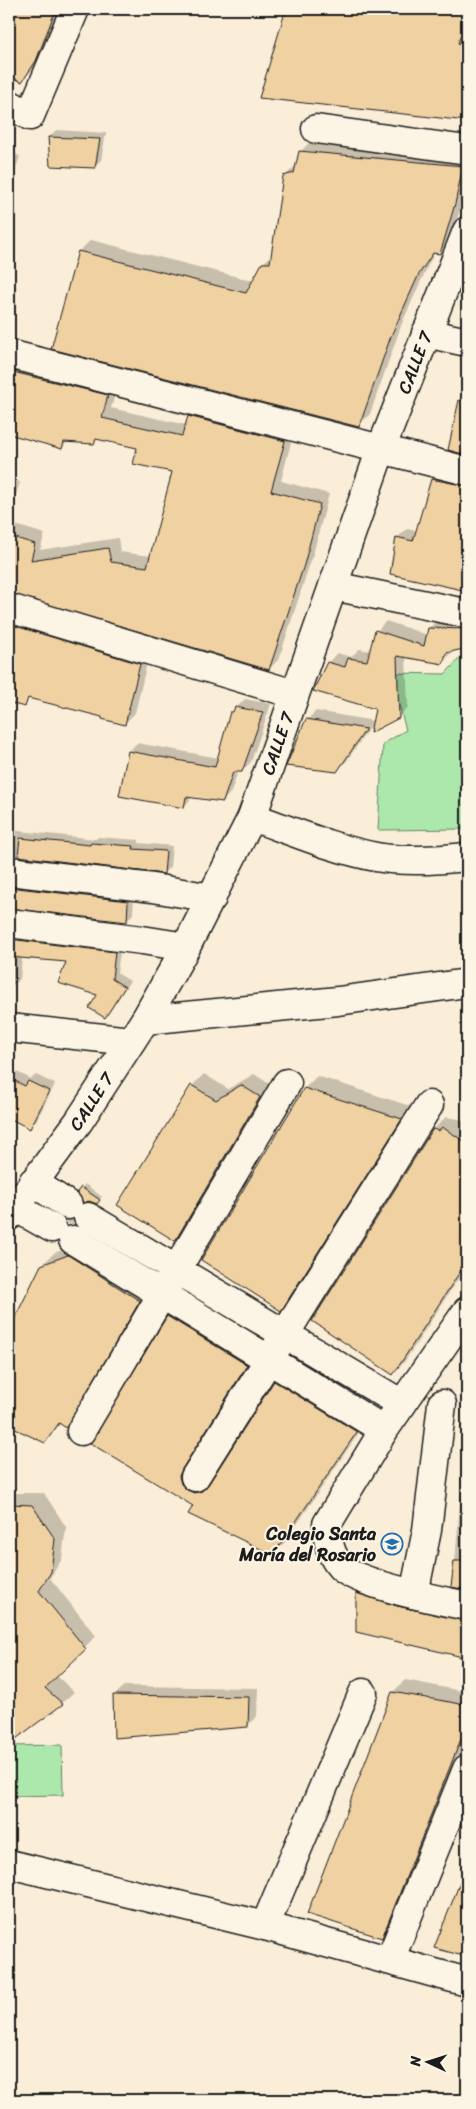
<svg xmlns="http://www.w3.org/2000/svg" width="476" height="2109" viewBox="0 0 476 2109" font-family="Sriracha,sans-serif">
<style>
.green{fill:#ace7ac;stroke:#648264}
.shadow{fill:#0003}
.building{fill:#f0d1a2;stroke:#1c1c1c}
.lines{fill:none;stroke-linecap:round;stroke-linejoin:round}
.minor-casing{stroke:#1c1c1c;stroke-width:31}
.minor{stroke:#fcf5e5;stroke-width:28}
.labels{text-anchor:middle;stroke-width:4;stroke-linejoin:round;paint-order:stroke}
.street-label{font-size:18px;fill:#1c1c1c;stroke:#fcf5e5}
.poi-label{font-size:18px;font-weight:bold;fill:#1c1c1c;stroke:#fcf5e5;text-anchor:end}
</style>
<rect width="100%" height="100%" fill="#faeed8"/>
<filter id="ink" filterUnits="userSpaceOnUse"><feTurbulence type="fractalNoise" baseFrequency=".02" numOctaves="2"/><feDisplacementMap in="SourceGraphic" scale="10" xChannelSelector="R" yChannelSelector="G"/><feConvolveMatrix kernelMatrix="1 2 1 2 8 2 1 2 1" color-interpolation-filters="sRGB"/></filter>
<g filter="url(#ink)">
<!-- green -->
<path class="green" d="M461,657H467V829L378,830L383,744L406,730L390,673L445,674Z
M62,1745L63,1795L9,1796V1746Z"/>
<!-- shadow -->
<path class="shadow" d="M9,9H63L47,49L33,69L22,80L9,74Z
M287,9H467V118L466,120L261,97Z
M9,125L16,130L9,145Z
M56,130L106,133L101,160L95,166L51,164L50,137Z
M312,140L467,154V184L451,241L439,252H436L430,261L402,323L370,414L358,426L79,251L91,240L254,281L263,263L273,254L284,177L296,165L301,151Z
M9,152L20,156L9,189Z
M9,360L118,386L111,408L186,425L189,416L199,406L294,431L281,481L329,494L313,554L279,659L269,669L9,592V523L45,534L40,550L118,538L120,552L151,556L174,471L138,447L98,438L94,442L68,441L62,448L9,433Z
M467,371V455L449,449Z
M441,470L467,475V590L391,573L397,538L407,529L417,531L432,479Z
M9,479L20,482L9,518Z
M9,609L149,654L135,713L125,723L9,677Z
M439,619L467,620V647L453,650L443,663L406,657L408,707L398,717L377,708L328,663L337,653L351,657L359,649L371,651L377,631L386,621L428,635L429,628Z
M245,699L271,704L251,762L242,771H238L231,792L223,801L193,796L184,807L129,751L137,743L219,758L231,713Z
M316,711L374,721L346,762L336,771L307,720Z
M9,830L96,839L98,837L139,840V843L172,846L170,867L164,873L9,855Z
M9,879L134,895L133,914L126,921L9,907Z
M9,931L121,946L117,973L130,981L111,1010L105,1016L99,994L68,961L22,957L20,979L13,985H9Z
M15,1071L31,1079L36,1075L55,1084L36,1121L30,1127L9,1117V1077Z
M204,1074L228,1089L254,1074L271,1085L187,1228L175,1239L119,1204L192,1086Z
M317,1076L413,1107L292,1298L281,1310L305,1088Z
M446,1117L459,1119L467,1124V1265L405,1361L393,1373L434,1129Z
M85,1184L102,1197L97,1203L82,1188Z
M70,1217H76L77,1220L74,1223L68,1224L67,1220Z
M80,1244L151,1288L78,1415L66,1426L61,1423L45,1442L9,1424V1333L42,1265L54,1253Z
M180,1305L258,1353L206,1481L213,1480L275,1382L287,1370L368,1419L285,1542L273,1553L92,1443L168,1317Z
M467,1417V1589L453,1586Z
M9,1493H44L66,1527L62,1559L50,1578L96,1636L56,1675L74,1692L62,1703L9,1742Z
M368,1584L467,1610V1657L357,1631L358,1594Z
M405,1680L467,1692V1740L394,1924L382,1936L393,1692Z
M124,1686L258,1688L257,1716L247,1726L114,1696Z
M467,1868V1955L436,1947Z"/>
<!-- building -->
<path class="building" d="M9,9H56L36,61L22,82L9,76Z
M286,9H467V17L458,43L467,47V121L259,98Z
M48,137L100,139L95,168L50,166Z
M299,151L463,166L455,204L440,254L433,253L419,274L391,336L359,427L51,349L78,251L246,293L262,263H270L283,176L294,173Z
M13,372L108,395L102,418L182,436L188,416L285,441L271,491L320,504L304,565L269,670L9,593V536L35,544L31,560L108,548L111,562L147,567L172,472L133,464L137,448L96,439L94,444L64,442L62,449L9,434V389Z
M459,400L467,401V455L448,450Z
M431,479L467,486V591L390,574L396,537L413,541Z
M9,624L140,664L125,725L102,719V717L28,698L25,707L9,703Z
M428,628L467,629V648L446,653L443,664L397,656L399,718L370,733L375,709L313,691L327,662L345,667L348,658L367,661L375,630L424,646Z
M235,707L263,712L242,772H233L223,802L186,797L184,808L119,796L128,751L215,767L230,712H233Z
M306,719L366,729L337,772L286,766Z
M20,838L90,845L91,843L134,846L133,849L166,851L164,874L18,856Z
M9,887L128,901L127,922L9,908Z
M9,939L115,952L112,979L125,987L105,1018L89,1008L97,995L58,983L66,962L9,957Z
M9,1078L25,1086L28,1081L49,1091L30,1129L9,1118Z
M191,1085L216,1100L241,1085L260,1097L175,1241L117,1205Z
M304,1088L402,1119L281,1311L201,1260Z
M442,1127L467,1143V1261L393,1375L312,1321L433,1129L439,1131Z
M81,1187L100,1200L97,1204L89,1201L83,1203L77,1192Z
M68,1255L140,1301L66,1428L59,1423L45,1443L9,1426V1330L41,1265Z
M167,1316L247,1365L182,1469L179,1476L181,1484L187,1490L194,1493L202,1491L208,1485L274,1381L357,1432L273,1555L188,1514L193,1506L90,1443Z
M9,1504L32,1505L55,1539L51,1572L39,1591L86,1649L45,1688L63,1704L9,1744Z
M454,1561H467V1590L451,1587Z
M356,1593L397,1606L467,1621V1658L356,1632Z
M392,1692L467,1705V1724L382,1938L307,1914Z
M113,1695L249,1697L248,1727L114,1738Z
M466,1867L467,1868V1957L434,1948Z"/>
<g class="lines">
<!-- minor casing -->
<g class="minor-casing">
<g id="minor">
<path d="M9,104L30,116L75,9"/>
<path d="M316,129L467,150"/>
<path d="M426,333L467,342"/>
<path d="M9,354L467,471"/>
<path d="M333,586L465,613"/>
<path d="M9,608L294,694"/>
<path d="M252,817C292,831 334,849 376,857C404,862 439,860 467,857"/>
<path d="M9,871L153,888L212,898"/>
<path d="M9,923L142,940L186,947"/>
<path d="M145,1020L338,1001L467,983"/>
<path d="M9,1028L131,1041"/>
<path d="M33,1182L68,1205"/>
<path d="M15,1207L52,1228"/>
<path id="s1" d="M9,1216L79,1121L145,1020L186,947L252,817L381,449L467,231"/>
<path d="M88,1217L402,1404"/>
<path d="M73,1240L384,1430"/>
<path d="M467,1311L384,1430L327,1524C327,1540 330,1555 341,1567C360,1585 439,1600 467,1606"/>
<path d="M81,1431L287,1083"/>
<path d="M195,1477L429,1105"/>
<path d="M414,1594L427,1530L442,1404"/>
<path d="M9,1864L265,1926L467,1982"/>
<path d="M265,1926L363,1693"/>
<path d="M390,1960L467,1769"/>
</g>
</g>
<!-- minor -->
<use href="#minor" class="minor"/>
</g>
</g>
<!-- icons -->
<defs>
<g id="school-ring" transform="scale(1.125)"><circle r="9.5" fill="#fcf5e5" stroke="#1f6fb2" stroke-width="1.5"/><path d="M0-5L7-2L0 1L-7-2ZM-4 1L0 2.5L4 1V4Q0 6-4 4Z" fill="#1f6fb2"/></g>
</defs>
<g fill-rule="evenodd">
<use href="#school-ring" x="392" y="1544"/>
</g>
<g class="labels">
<!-- street labels -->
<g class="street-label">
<text dy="6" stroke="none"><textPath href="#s1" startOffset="951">CALLE 7</textPath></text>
<text dy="6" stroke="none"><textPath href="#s1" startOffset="546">CALLE 7</textPath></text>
<text dy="6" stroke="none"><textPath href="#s1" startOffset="141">CALLE 7</textPath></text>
</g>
<!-- poi labels -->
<g class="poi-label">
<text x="376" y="1540">Colegio Santa<tspan x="376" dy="21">María del Rosario</tspan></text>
</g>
</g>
<!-- margin -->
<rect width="476" height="2109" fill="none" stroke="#fcf5e5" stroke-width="30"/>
<rect x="15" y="15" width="446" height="2079" fill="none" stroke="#1c1c1c" stroke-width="2" filter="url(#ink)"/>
<!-- north arrow -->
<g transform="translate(428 2062) rotate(274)" stroke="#fcf5e5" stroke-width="4" paint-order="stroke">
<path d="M0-4L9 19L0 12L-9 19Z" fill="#1c1c1c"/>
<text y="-8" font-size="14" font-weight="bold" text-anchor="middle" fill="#1c1c1c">N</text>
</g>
</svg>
